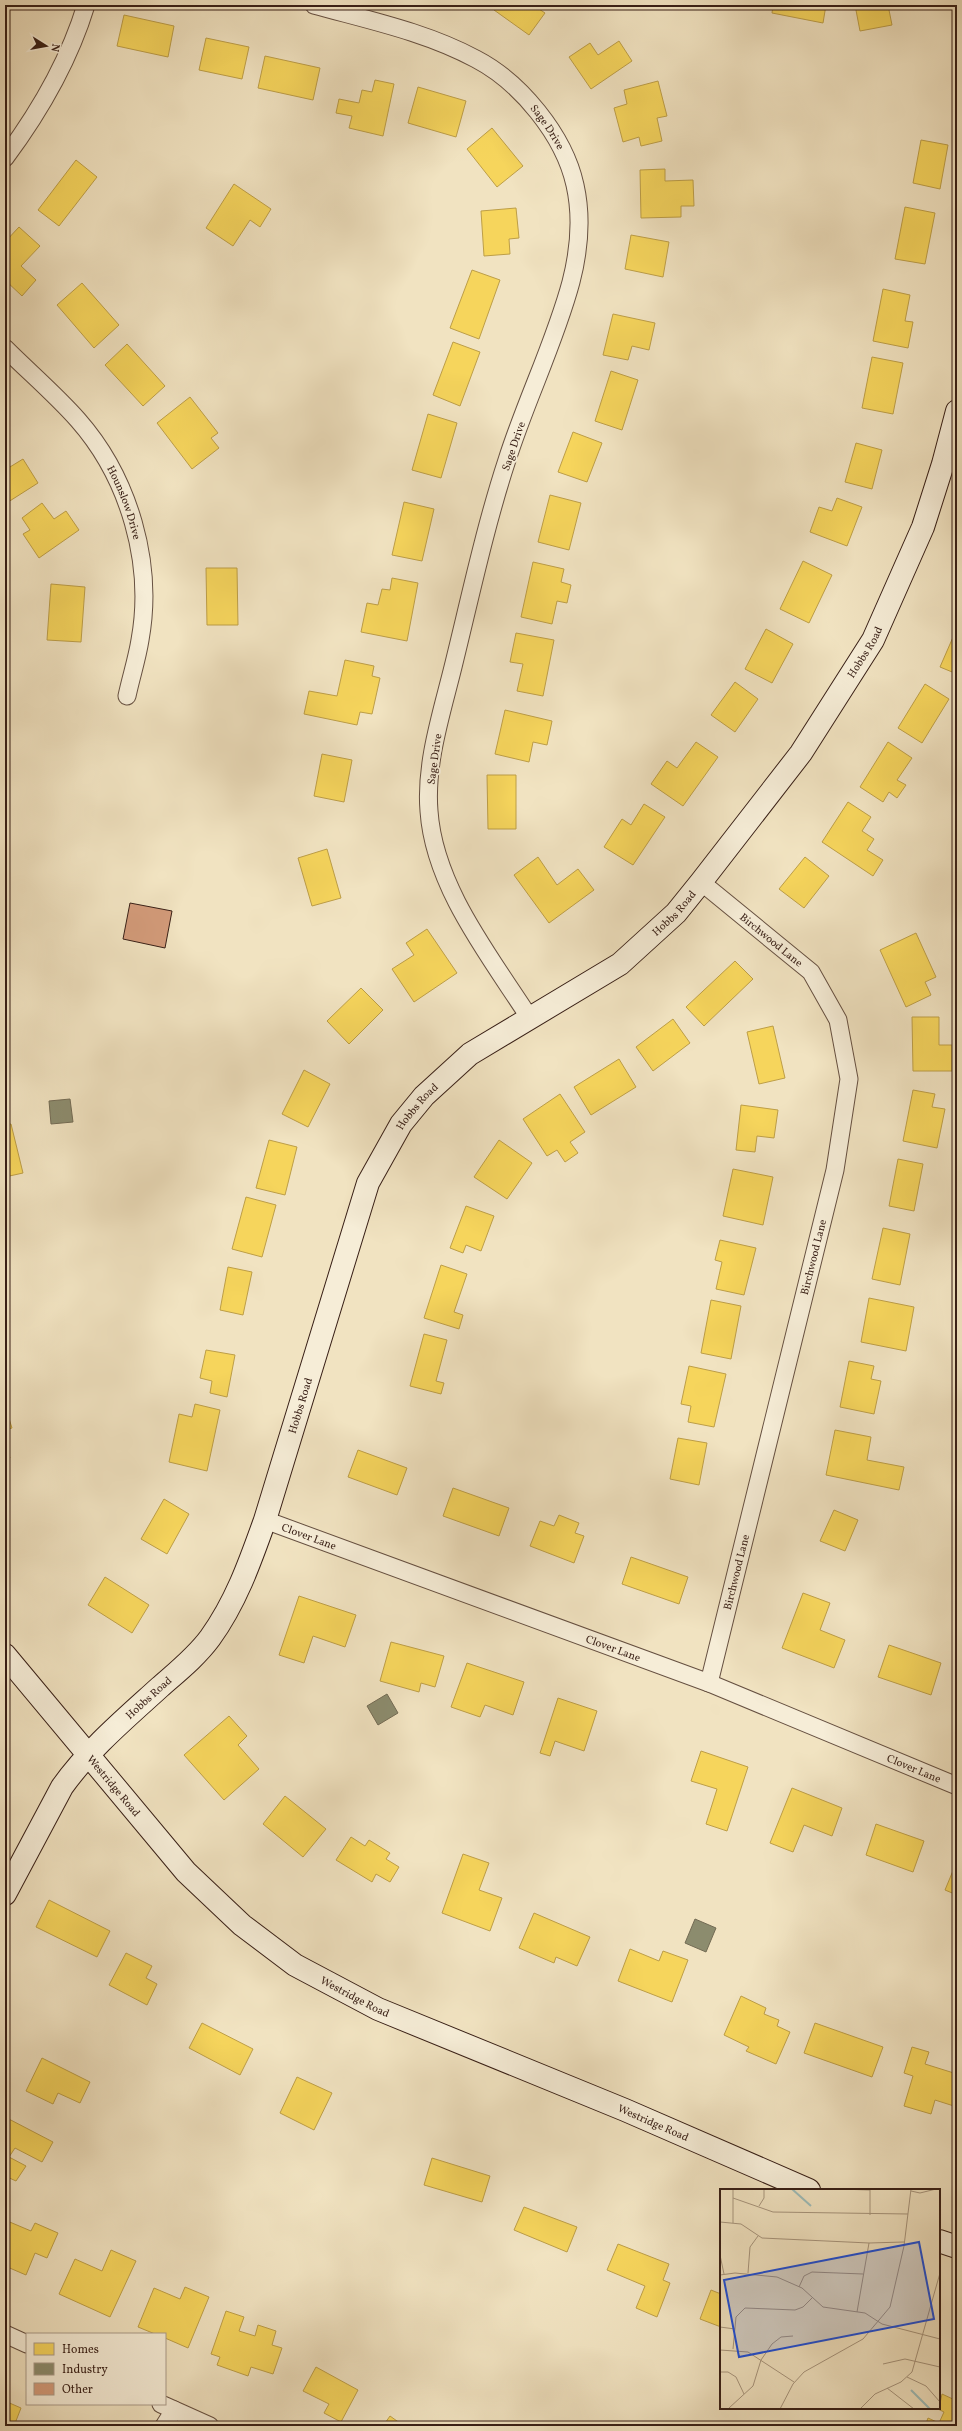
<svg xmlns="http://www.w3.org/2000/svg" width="962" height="2431" viewBox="0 0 962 2431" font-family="Vollkorn,serif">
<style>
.homes{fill:#f6d55c;stroke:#bd9e47}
.industry{fill:#8c8c6e;stroke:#736b54}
.building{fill:#d39b7a;stroke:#381f16}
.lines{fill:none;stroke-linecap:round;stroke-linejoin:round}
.street-casing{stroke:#665041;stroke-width:19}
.secondary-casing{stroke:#381f16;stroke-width:24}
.street{stroke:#f6edd7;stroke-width:17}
.secondary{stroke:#f6edd7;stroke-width:22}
.labels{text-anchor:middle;stroke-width:4;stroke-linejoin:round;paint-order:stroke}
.street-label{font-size:11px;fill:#381f16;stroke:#f6edd7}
.inset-river{fill:none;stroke:#9dbdba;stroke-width:2}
.inset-road{fill:none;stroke:#a7957d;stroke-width:1}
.view{fill:#1d4ed8;fill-opacity:0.15;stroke:#1d4ed8;stroke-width:2}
.inset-edge{fill:none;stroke:#381f16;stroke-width:2}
</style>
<rect width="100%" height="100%" fill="#f1e3c1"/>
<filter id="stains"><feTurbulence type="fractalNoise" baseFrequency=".005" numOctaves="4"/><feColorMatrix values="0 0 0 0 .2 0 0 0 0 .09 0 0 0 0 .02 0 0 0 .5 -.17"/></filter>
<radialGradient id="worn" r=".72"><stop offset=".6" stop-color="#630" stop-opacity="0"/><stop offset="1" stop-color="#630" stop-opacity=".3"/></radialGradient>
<!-- homes -->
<path class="homes" d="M433,5H449L448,9Z
M497,5H533L545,13L529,35L494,10Z
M773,5H826L823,23L772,13Z
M855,5H888L892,25L860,31Z
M124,15L174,26L168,57L117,46Z
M206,38L249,47L242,79L199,70Z
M619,41L632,61L591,89L569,57L590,43L598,55Z
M265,56L320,68L313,100L258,88Z
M375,80L394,84L383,136L349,128L352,116L336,113L339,99L359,103L362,90L372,92Z
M658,81L667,116L657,118L662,141L641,146L639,137L623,142L614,108L627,104L624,90Z
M418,87L466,101L456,137L408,123Z
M492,128L523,166L497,187L467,149Z
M921,140L948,145L940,189L913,183Z
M76,160L97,177L59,226L38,210Z
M665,169V181L693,180L694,206H681V217L641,218L640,170Z
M234,184L271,209L260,227L250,220L233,246L206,228Z
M905,207L935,213L925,264L895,259Z
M516,208L519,238L509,239L510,254L484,256L481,211Z
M19,227L40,246L21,266L36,280L22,296L5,280V242Z
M631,235L669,242L663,277L625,269Z
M472,270L500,280L479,339L450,328Z
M82,283L119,325L94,348L57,305Z
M883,289L910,295L905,321L913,322L908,348L873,341Z
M613,314L655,323L649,350L632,346L628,360L603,355Z
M453,342L480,352L460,406L433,395Z
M127,344L165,386L143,406L105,365Z
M872,357L903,363L893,414L862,408Z
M611,371L638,380L622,430L595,421Z
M190,397L218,433L211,438L219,448L192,469L157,423Z
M428,414L457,423L441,478L412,470Z
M573,432L602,443L587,482L558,472Z
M856,443L882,450L872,489L845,482Z
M23,459L38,483L5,504V470Z
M550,495L581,503L569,550L538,542Z
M837,498L862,507L847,546L810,532L819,507L832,511Z
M404,502L434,509L422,561L392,555Z
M42,503L54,519L66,511L79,530L39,558L23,534L30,530L22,518Z
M803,561L832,575L809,623L780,609Z
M533,562L564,569L561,582L571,585L567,603L557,601L552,624L521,617Z
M206,568H237L238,625H207Z
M392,578L418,583L407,641L361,632L367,603L378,605L382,589L390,590Z
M51,584L85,587L81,642L47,640Z
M957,628V674L940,667Z
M766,629L793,644L772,683L745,669Z
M516,633L554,640L543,696L517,691L523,664L510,662Z
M345,660L374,666L372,676L380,678L372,714L360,712L357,725L304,714L309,691L337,696Z
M735,682L758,699L735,732L711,715Z
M925,684L949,699L922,743L898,728Z
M505,710L552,721L547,745L533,742L529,762L495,754Z
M696,742L718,757L683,806L651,784L667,761L677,768Z
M888,742L912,758L897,780L906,785L897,798L889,792L883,802L860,787Z
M322,754L352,760L344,802L314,796Z
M487,775H516V829H488Z
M848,802L871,817L862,831L874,839L867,850L883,860L873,876L822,842Z
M644,804L665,817L633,865L604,847L622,819L631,825Z
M327,849L341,898L312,906L298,858Z
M538,857L557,885L578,869L594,890L549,923L514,875Z
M805,857L829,876L804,908L779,889Z
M427,929L457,973L414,1002L392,969L414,955L406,943Z
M916,933L936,977L925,982L931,995L906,1007L880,950Z
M735,961L753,979L704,1026L686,1007Z
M361,988L383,1010L349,1044L327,1021Z
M912,1017H939V1045H952V1071H913Z
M673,1019L690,1043L653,1071L636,1047Z
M773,1026L785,1078L759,1084L747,1032Z
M619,1059L636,1087L591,1115L574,1087Z
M304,1070L330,1084L308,1127L282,1114Z
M913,1090L935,1094L932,1107L945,1109L937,1148L903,1141Z
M560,1094L585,1132L570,1142L578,1153L565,1162L557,1150L547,1156L523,1119Z
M741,1105L778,1110L774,1138L757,1136L755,1152L736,1150Z
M11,1124L23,1173L5,1177V1125Z
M269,1140L297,1147L285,1195L256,1188Z
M499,1140L532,1163L507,1199L474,1177Z
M898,1159L923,1164L914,1211L889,1206Z
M733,1169L773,1177L763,1225L723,1216Z
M246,1197L276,1205L262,1257L232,1249Z
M466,1206L494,1216L481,1251L466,1245L463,1253L450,1248Z
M883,1228L910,1234L900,1285L872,1279Z
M720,1240L756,1248L744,1295L716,1289L722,1262L715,1260Z
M441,1265L467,1274L454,1312L463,1315L459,1329L424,1318Z
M228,1267L252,1272L243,1315L220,1310Z
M869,1298L914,1307L906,1351L861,1342Z
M711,1300L741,1306L731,1359L701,1353Z
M424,1334L447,1340L436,1381L444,1383L441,1394L410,1386Z
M206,1350L235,1355L227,1397L210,1393L212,1381L200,1378Z
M849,1361L874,1366L871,1379L881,1381L874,1414L840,1407Z
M689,1366L726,1374L714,1427L688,1422L691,1406L681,1404Z
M195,1404L220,1410L207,1471L169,1462L179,1414L192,1417Z
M5,1406L12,1428L5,1430Z
M835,1430L871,1437L867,1460L904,1467L899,1490L826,1475Z
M678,1438L707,1443L699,1485L670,1479Z
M5,1442L10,1458L5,1459Z
M358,1450L407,1468L397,1495L348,1477Z
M453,1488L509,1508L499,1536L443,1516Z
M164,1499L189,1514L167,1554L141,1539Z
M834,1510L858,1520L845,1551L820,1541Z
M559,1515L579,1523L575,1533L584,1536L574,1563L530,1546L540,1521L554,1526Z
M631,1557L688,1577L679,1604L622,1584Z
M105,1577L149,1605L132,1633L88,1605Z
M803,1593L830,1603L820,1630L845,1640L834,1668L782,1648Z
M299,1596L356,1615L345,1647L313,1636L304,1663L279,1655Z
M391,1642L444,1656L435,1687L421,1683L419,1692L380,1681Z
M889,1645L941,1663L931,1695L878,1677Z
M467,1663L524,1682L513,1715L485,1705L480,1717L451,1707Z
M558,1698L597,1711L584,1751L555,1741L550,1756L540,1753Z
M229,1716L247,1736L238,1745L259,1769L224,1800L184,1755Z
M701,1751L748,1767L727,1831L706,1824L717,1789L691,1781Z
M792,1788L842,1808L832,1836L804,1825L793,1852L770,1843Z
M285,1796L326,1829L303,1857L263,1824Z
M876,1824L924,1841L913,1872L866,1855Z
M351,1837L365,1846L369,1840L390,1853L386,1859L399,1867L390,1882L376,1874L372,1882L336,1860Z
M463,1854L489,1863L479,1890L502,1898L490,1931L442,1913Z
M957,1861V1895L945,1890Z
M49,1900L110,1931L97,1957L36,1927Z
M534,1913L590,1937L577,1966L556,1957L554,1963L519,1948Z
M630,1949L659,1961L663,1951L688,1960L672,2002L618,1981Z
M126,1953L152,1966L146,1978L157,1984L147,2005L109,1985Z
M741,1996L766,2008L764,2014L779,2020L777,2026L790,2032L776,2064L746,2051L749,2047L724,2035Z
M202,2023L253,2049L240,2075L189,2048Z
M815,2023L883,2047L872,2077L804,2053Z
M912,2047L929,2052L925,2064L957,2074V2107L935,2100L931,2114L904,2106L913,2076L904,2073Z
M42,2058L90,2082L80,2103L58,2093L53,2104L26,2091Z
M297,2077L332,2093L314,2130L280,2113Z
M5,2117L53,2142L42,2162L15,2148L9,2157L26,2166L16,2181L5,2176Z
M432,2158L490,2176L482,2202L424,2185Z
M524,2207L577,2227L567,2252L514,2230Z
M5,2220L31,2231L35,2223L58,2233L47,2258L35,2253L26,2275L5,2266Z
M618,2244L669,2264L663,2280L670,2283L657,2317L636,2308L645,2286L607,2270Z
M111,2250L136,2261L110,2317L59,2294L75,2259L102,2271Z
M185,2287L209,2297L188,2348L165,2338V2334H155L138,2327L154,2288L180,2299Z
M711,2290L721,2294V2327L700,2319Z
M226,2311L244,2317L239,2331L255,2336L258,2325L276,2331L272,2345L282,2348L273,2374L251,2367L248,2376L217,2365L220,2357L211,2354Z
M316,2367L358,2390L341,2422L324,2413L329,2404L303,2391Z
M942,2394L955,2400L957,2395V2426H925L928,2418L939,2423L944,2412L936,2408H939Z
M5,2401L21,2408L14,2426H5Z
M390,2416L404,2426H383Z"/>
<!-- industry -->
<path class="industry" d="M70,1099L73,1122L51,1124L49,1101Z
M387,1694L398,1713L378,1725L367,1706Z
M695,1919L716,1928L706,1952L685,1943Z"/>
<!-- building -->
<path class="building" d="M130,903L172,911L165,948L123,939Z"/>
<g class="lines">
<!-- street casing -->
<g class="street-casing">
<g id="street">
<path id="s1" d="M314,5C368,20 426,32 476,59C520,82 564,135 575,185C582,216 579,251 571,282C555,342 526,400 507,460C485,527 470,598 453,667C442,712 425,763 429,811C434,886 489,955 529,1017"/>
<path d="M5,158C40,111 69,61 86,5"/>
<path id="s2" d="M5,348C29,372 56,395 78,420C129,478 154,563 140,640C137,659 131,677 127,696"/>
<path id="s3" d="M701,882L811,972L838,1020L849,1079L835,1170L709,1683"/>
<path id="s4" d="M265,1520L709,1683L957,1786"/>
<path d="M5,2334L27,2344"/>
<path d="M161,2404L210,2426"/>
<path d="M164,2426L174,2410"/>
</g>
</g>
<!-- secondary casing -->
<g class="secondary-casing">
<g id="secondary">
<path id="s5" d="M5,1655L186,1872L242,1925L295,1965L378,2009L625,2110L809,2190"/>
<path id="s6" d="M5,1894L62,1787C89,1749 126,1718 160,1687C177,1672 196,1657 210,1638C236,1602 250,1562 265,1520L368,1183L401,1124L424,1096L470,1054L620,964L676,913L701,882L801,753L873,640L923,527L943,464L957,411"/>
<path d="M939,2241L957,2247"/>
</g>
</g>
<!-- street -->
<use href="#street" class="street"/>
<!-- secondary -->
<use href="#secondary" class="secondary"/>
</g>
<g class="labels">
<!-- street labels -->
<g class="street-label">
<text dy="4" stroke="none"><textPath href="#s1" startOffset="271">Sage Drive</textPath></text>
<text transform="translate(513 446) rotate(-71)" y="4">Sage Drive</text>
<text dy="4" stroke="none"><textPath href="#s2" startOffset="198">Hounslow Drive</textPath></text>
<text dy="4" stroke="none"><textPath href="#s6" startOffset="1554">Hobbs Road</textPath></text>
<text transform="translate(434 759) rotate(-82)" y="4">Sage Drive</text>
<text dy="4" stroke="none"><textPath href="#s6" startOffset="1230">Hobbs Road</textPath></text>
<text dy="4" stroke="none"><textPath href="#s3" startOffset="91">Birchwood Lane</textPath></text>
<text dy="4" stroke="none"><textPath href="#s6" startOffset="906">Hobbs Road</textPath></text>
<text transform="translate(813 1257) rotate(-76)" y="4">Birchwood Lane</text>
<text dy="4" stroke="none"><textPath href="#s6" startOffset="582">Hobbs Road</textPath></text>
<text dy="4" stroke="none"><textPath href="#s4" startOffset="47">Clover Lane</textPath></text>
<text transform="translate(736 1572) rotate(-76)" y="4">Birchwood Lane</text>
<text dy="4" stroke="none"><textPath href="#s4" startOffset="371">Clover Lane</textPath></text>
<text dy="4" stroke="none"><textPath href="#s6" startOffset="246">Hobbs Road</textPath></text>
<text dy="4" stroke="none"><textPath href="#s4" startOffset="695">Clover Lane</textPath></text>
<text dy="4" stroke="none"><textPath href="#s5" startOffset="170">Westridge Road</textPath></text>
<text dy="4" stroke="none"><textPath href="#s5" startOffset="494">Westridge Road</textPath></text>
<text dy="4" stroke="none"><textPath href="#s5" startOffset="818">Westridge Road</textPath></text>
</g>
</g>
<!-- overview -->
<g transform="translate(720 2189)">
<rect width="220" height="220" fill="#f1e3c1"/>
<path class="inset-river" d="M72,0L91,17M191,201L210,220"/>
<path class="inset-road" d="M119,0L150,1M191,2L200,4L216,0M13,9L53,23L188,25M39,17L44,9V0M150,26V1M0,33L21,35L42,49L149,54L184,53M13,34V0M0,66L4,85M28,84L30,58L38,47M0,86L15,84L57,88L82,99L103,118L145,124L162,135L220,150M79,98L84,87L92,83L143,85M137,123L149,54M0,138L15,140M13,160L16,128L25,119L75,121L83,118L92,109M0,161L28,163L74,193M163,175L185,170L220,178M0,183H8L16,188L24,205M187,188L206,197L220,213M167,199L194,220M9,219L33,197L41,171L52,155L61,148L73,147M60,220L73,195L84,183L143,150L170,118L184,57L191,0M140,220L155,205L181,193L192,183L220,84"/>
<path class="view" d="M199,53L214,130L19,168L4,91Z"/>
<rect width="220" height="220" class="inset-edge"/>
</g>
<!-- margin -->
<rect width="962" height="2431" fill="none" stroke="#f1e3c1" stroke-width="20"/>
<rect x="6" y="6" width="950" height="2419" fill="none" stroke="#381f16" stroke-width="2"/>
<rect x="10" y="10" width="942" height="2411" fill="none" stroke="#381f16"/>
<!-- legend -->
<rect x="26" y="2333" width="140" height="72" fill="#f6edd7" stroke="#aa9b8a"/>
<rect x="34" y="2343" width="20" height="12" fill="#f6d55c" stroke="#aa9b8a"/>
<text x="62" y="2353" font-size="12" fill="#381f16">Homes</text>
<rect x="34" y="2363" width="20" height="12" fill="#8c8c6e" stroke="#aa9b8a"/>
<text x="62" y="2373" font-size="12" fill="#381f16">Industry</text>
<rect x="34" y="2383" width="20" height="12" fill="#d39b7a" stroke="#aa9b8a"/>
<text x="62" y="2393" font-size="12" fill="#381f16">Other</text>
<!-- north arrow -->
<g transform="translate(46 46) rotate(101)" stroke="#f6edd7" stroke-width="3" paint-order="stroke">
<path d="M0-3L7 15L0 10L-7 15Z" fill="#381f16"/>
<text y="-6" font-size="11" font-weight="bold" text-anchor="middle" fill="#381f16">N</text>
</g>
<rect width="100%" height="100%" filter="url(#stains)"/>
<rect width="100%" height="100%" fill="url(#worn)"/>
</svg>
